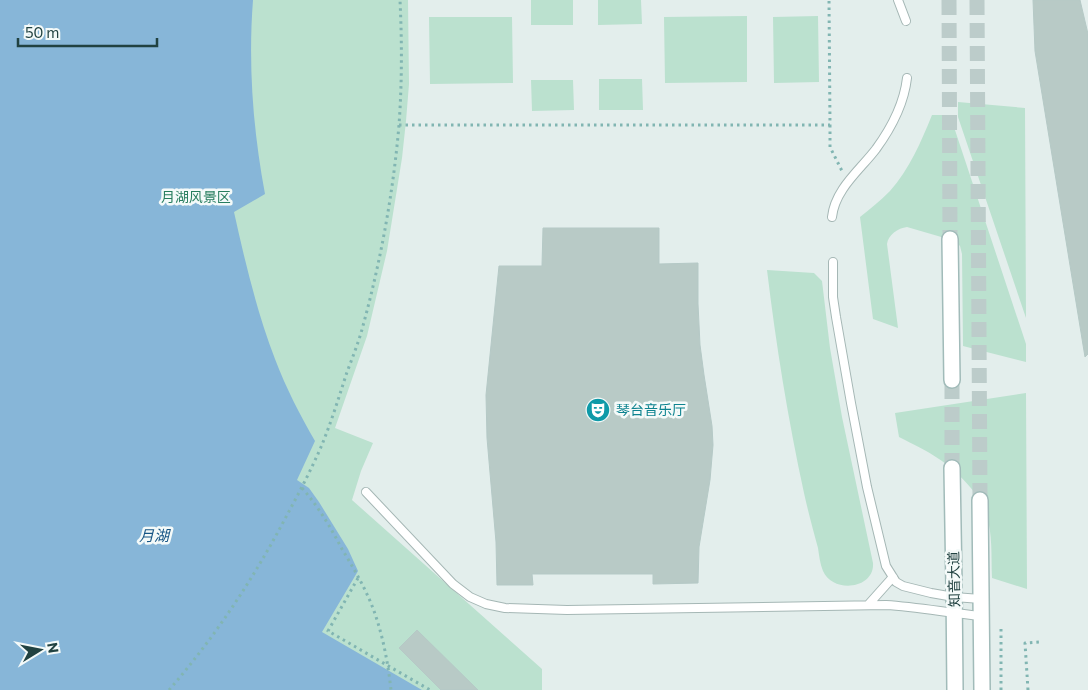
<svg xmlns="http://www.w3.org/2000/svg" width="1088" height="690" viewBox="0 0 1088 690" font-family="Commissioner,'Noto Sans SC',sans-serif">
<style>
.green{fill:#bbe1cf}
.water{fill:#87b6d8}
.building{fill:#b8cac6;stroke:#b5c9c6}
.lines{fill:none;stroke-linecap:round;stroke-linejoin:round}
.secondary-tunnel{stroke:#bcccca;stroke-width:15;stroke-dasharray:15 8;stroke-linecap:butt}
.service-casing{stroke:#a5b7b5;stroke-width:10}
.secondary-casing{stroke:#a1bbb9;stroke-width:18}
.path{stroke:#81b5b2;stroke-width:3;stroke-dasharray:2.5 4;stroke-linecap:butt}
.service{stroke:#fff;stroke-width:8}
.secondary{stroke:#fff;stroke-width:15}
.labels{text-anchor:middle;stroke-width:5;stroke-linejoin:round;paint-order:stroke}
.park-label{font-size:14px;fill:#277d5e;stroke:#f4faf9}
.culture-label{font-size:14px;fill:#0d838f;stroke:#f4faf9;text-anchor:start}
.street-label{font-size:14px;fill:#214241;stroke:#f4faf9}
.water-label{font-size:15px;font-style:italic;fill:#155484;stroke:#f4faf9}
</style>
<rect width="100%" height="100%" fill="#e3eeec"/>
<!-- green -->
<path class="green" d="M0,0H408L409,84L406,121L402,158L387,251L367,336L335,428L373,443L361,471L352,500L542,669V690H0Z
M531,0H573V25H531Z
M598,0H641L642,24L598,25Z
M747,16V82L665,83L664,17Z
M818,16L819,82L774,83L773,17Z
M429,17H512L513,83L430,84Z
M599,79H642L643,110H599Z
M531,80H573L574,110L532,111Z
M958,102L1025,108L1026,318L958,117Z
M932,115H950L1026,344V362L963,346L962,254L960,246L955,241L907,227C898,228 888,235 887,244L898,328L873,319L860,217C870,209 880,201 890,191C909,170 921,142 932,115Z
M767,270L814,273L822,281L830,348L842,417L873,563C875,589 833,594 823,571C820,564 819,555 818,548C813,530 808,511 804,493C788,419 776,345 767,270Z
M1026,393L1027,589L992,578C991,557 993,534 986,513C983,503 977,495 970,487C948,461 929,452 899,437L895,413Z"/>
<!-- water -->
<path class="water" d="M0,0H253C248,65 253,130 265,194L234,212C245,262 257,312 275,359C286,388 300,415 315,441L297,480L309,488L319,502L348,549L358,571L322,632L422,690H0Z"/>
<!-- building -->
<path class="building" d="M1033,0H1080L1088,34V354L1085,357L1035,51Z
M543,228H659V264L698,263V304L700,345L704,375L712,426L713,445L710,480L699,547L698,583L653,584V574H532L533,585H497L496,542L487,438L486,395L499,266H542Z
M417,630L478,690H441L399,648Z"/>
<g class="lines">
<!-- secondary-tunnel -->
<path class="secondary-tunnel" d="M949,0L950,239
M977,0L980,500
M952,468V380"/>
<!-- service casing -->
<g class="service-casing">
<path id="service" d="M898,0L906,21
M832,217C835,189 860,170 876,149C892,127 904,104 907,78
M833,262V297L836,317L851,403L867,487L886,566L896,582L903,586L931,593L954,597L981,599
M366,492L453,584L470,597L486,604L505,608L567,610L886,605C918,607 949,613 981,616
M868,605L893,577"/>
</g>
<!-- secondary casing -->
<g class="secondary-casing">
<path id="secondary" d="M950,239L952,380
M952,468L954,586L955,690
M980,500L982,690"/>
</g>
<!-- path -->
<path class="path" d="M399,125H830L829,0
M830,125V147L842,171
M302,488C318,506 331,528 342,549C354,569 366,589 374,611C383,636 388,663 391,690
M358,578L328,631L430,690
M169,690C215,637 254,578 287,515C299,493 311,470 321,447C331,423 339,397 347,372C352,359 357,346 361,333C380,265 393,195 399,125C402,83 402,42 400,0
M1001,690V627
M1028,690L1025,643L1039,642"/>
<!-- service -->
<use href="#service" class="service"/>
<!-- secondary -->
<use href="#secondary" class="secondary"/>
</g>
<!-- icons -->
<defs>
<g id="theatre-disc" transform="scale(1.25)"><circle r="9.5" fill="#0f9aa8" stroke="#f4faf9"/><path d="M-5-5.5Q0-4 5-5.5V0Q5 5 0 6Q-5 5-5 0ZM-3.3-2.5H-1v1.5H-3.3ZM1-2.5H3.3v1.5H1ZM-2.8 1Q0 5.5 2.8 1Z" fill="#fff"/></g>
</defs>
<g fill-rule="evenodd">
<use href="#theatre-disc" x="598" y="410"/>
</g>
<g class="labels">
<!-- park labels -->
<g class="park-label">
<text x="196" y="202">月湖风景区</text>
</g>
<!-- culture labels -->
<g class="culture-label">
<text x="616" y="415">琴台音乐厅</text>
</g>
<!-- street labels -->
<g class="street-label">
<text transform="translate(954 579) rotate(-91)" y="5">知音大道</text>
</g>
<!-- water labels -->
<g class="water-label">
<text x="154" y="541">月湖</text>
</g>
</g>
<!-- north arrow -->
<g transform="translate(40 650) rotate(80)" stroke="#f4faf9" stroke-width="4" paint-order="stroke">
<path d="M0-4L9 19L0 12L-9 19Z" fill="#214241"/>
<text y="-8" font-size="14" font-weight="bold" text-anchor="middle" fill="#214241">N</text>
</g>
<!-- scale -->
<path d="M18 38v8h139v-8" fill="none" stroke="#214241" stroke-width="2.5"/>
<text x="25" y="38" font-size="15" fill="#214241" stroke="#f4faf9" stroke-width="4" paint-order="stroke">50 m</text>
</svg>
